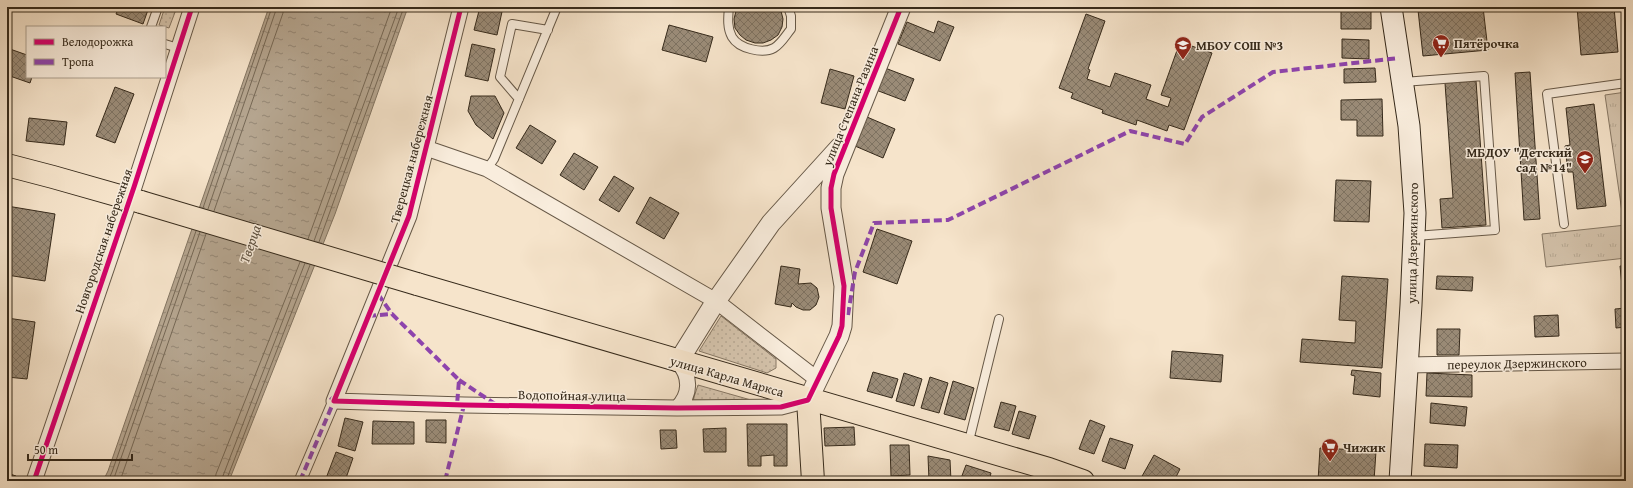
<svg xmlns="http://www.w3.org/2000/svg" width="1633" height="488" viewBox="0 0 1633 488" font-family="'Gentium Book Plus',serif">
<style>
.grass{fill:url(#grass-dots);stroke:#867764}
.park{fill:url(#park-tufts);stroke:#867764}
.water{fill:url(#water-ripples);stroke:#827461}
.lines{fill:none;stroke-linecap:round;stroke-linejoin:round}
.shore{stroke:#766855;stroke-width:1}
.building{fill:url(#building-cross-hatch);stroke:#362a1b}
.service-casing{stroke:#665847;stroke-width:10}
.pedestrian-casing{stroke:#665847;stroke-width:13}
.minor-casing{stroke:#665847;stroke-width:17}
.tertiary-casing{stroke:#665847;stroke-width:21}
.secondary-casing{stroke:#362a1b;stroke-width:23}
.primary-casing{stroke:#362a1b;stroke-width:24}
.service{stroke:#f9eddd;stroke-width:8}
.pedestrian{stroke:#f9eddd;stroke-width:11}
.minor{stroke:#f9eddd;stroke-width:15}
.tertiary{stroke:#f9eddd;stroke-width:19}
.secondary{stroke:#f9eddd;stroke-width:21}
.primary{stroke:#f6e4cb;stroke-width:22}
.primary-bridge-casing{stroke:#362a1b;stroke-width:24;stroke-linecap:butt}
.primary-bridge{stroke:#f6e4cb;stroke-width:22}
.quiet{stroke:#8e44ad;stroke-width:4;stroke-dasharray:8 4;stroke-linecap:butt}
.cycleway-casing{stroke:#f9eddd;stroke-width:8}
.cycleway{stroke:#d6006c;stroke-width:5}
.labels{text-anchor:middle;stroke-width:3;stroke-linejoin:round;paint-order:stroke}
.poi-label{font-size:13px;font-weight:bold;fill:#362a1b;stroke:#f9eddd;text-anchor:start}
.street-label{font-size:13px;fill:#362a1b;stroke:#f9eddd}
.water-label{font-size:14px;font-style:italic;fill:#5c4f3e;stroke:#f9eddd}
</style>
<defs>
<pattern id="grass-dots" width="8" height="8" patternUnits="userSpaceOnUse"><rect width="8" height="8" fill="#d5c4ad"/><path d="M2 2h.1M6 6h.1" fill="none" stroke="#b7a994" stroke-width="1.8" stroke-linecap="round"/></pattern>
<pattern id="park-tufts" width="24" height="20" patternUnits="userSpaceOnUse"><rect width="24" height="20" fill="#d5c4ad"/><path d="M3 7l-1-3M5 7V3M7 7l1-3M15 17l-1-3M17 17v-4M19 17l1-3" fill="none" stroke="#b7a994"/></pattern>
<pattern id="water-ripples" width="26" height="14" patternUnits="userSpaceOnUse"><rect width="26" height="14" fill="#b5a58f"/><path d="M2 4q2-2 4 0t4 0M15 11q2-2 4 0t4 0" fill="none" stroke="#948774"/></pattern>
<pattern id="building-cross-hatch" width="8" height="8" patternUnits="userSpaceOnUse"><rect width="8" height="8" fill="#9a8b77"/><path d="M0 0l8 8M0 8l8-8" fill="none" stroke="#7e7261"/></pattern>
</defs>
<rect width="100%" height="100%" fill="#f6e4cb"/>
<filter id="stains"><feTurbulence type="fractalNoise" baseFrequency=".005" numOctaves="4"/><feColorMatrix values="0 0 0 0 .2 0 0 0 0 .09 0 0 0 0 .02 0 0 0 .5 -.17"/></filter>
<radialGradient id="worn" r=".72"><stop offset=".6" stop-color="#630" stop-opacity="0"/><stop offset="1" stop-color="#630" stop-opacity=".3"/></radialGradient>
<!-- grass -->
<path class="grass" d="M165,7H177L169,28L159,25Z
M721,316L776,359V368L767,373L699,351Z
M698,385L758,402L693,400Z"/>
<!-- park -->
<path class="park" d="M1626,92V219H1623L1605,95Z
M1626,225V258L1546,267L1542,234Z"/>
<!-- water -->
<path class="water" d="M269,7H408L335,214L229,481H103L108,471Z"/>
<g class="lines">
<!-- shore -->
<path class="shore" d="M203,208L272,7
M208,209L277,7
M214,211L283,13V7
M308,239L392,7
M314,241L399,7
M319,242L404,7
M108,481L112,472L196,231
M113,481L200,232
M120,481L206,234
M215,481L216,474L300,262
M221,481L305,263
M226,481L310,265"/>
</g>
<!-- building -->
<path class="building" d="M119,7H149L143,24L116,14Z
M480,7H503L497,35L474,30Z
M737,7H780L783,19L782,27L778,35L771,40L763,43H755L746,40L740,35L735,28L734,19Z
M1341,7H1371V29H1341Z
M1447,7H1483L1488,50L1423,56L1418,10Z
M1577,7H1614L1618,52L1581,55Z
M1086,14L1105,21L1088,69L1090,70L1087,79L1110,87L1115,73L1151,85L1146,99L1168,107L1171,98L1161,95L1180,42L1212,53L1184,130L1169,125L1167,131L1137,120L1136,125L1102,113L1103,110L1071,98L1073,93L1059,88Z
M938,21L954,27L940,61L898,44L907,22L934,33Z
M669,25L713,37L706,62L662,50Z
M1342,39L1369,40V59L1342,58Z
M472,44L495,49L488,81L465,76Z
M7,48L27,55V77H32L30,83L7,75Z
M885,68L914,79L905,101L876,90Z
M1375,68L1376,82L1344,83V69Z
M830,69L854,76L845,109L821,103Z
M1530,72L1540,219L1524,220L1515,73Z
M1476,81L1486,225L1442,228L1440,199L1453,198L1445,83Z
M115,87L134,94L115,143L96,136Z
M471,96H495L504,113L493,139L476,125L468,111Z
M1382,99L1383,136H1357V120H1341V100Z
M1594,104L1606,206L1577,209L1573,172H1568L1565,146L1570,145L1566,108Z
M867,117L895,129L883,158L855,146Z
M29,118L67,122L64,145L26,141Z
M530,125L556,141L542,164L516,148Z
M574,153L598,167L584,190L560,175Z
M614,176L634,188L619,212L599,200Z
M1336,180L1371,181L1369,222L1334,221Z
M650,197L679,213L664,239L636,223Z
M7,206L55,214L45,281L7,275Z
M877,229L912,241L897,284L863,272Z
M781,266L800,269L798,284L811,283L817,288L819,297L816,305L810,310H803L796,307L792,303L791,307L775,304Z
M1620,266H1626V286H1622Z
M1342,276L1388,279L1382,368L1300,362L1302,339L1355,343L1356,321L1339,320Z
M1437,276L1473,277L1472,291L1436,289Z
M1626,308V327L1616,328L1615,309Z
M1558,315L1559,336L1535,337L1534,316Z
M7,318L35,322L27,379L7,377Z
M1437,329H1460L1459,355H1437Z
M1172,351L1223,355L1221,382L1170,378Z
M1352,370L1381,373L1380,397L1353,394L1355,376L1351,375Z
M873,372L898,379L892,398L867,391Z
M904,373L922,379L914,406L896,401Z
M1427,373L1472,375V397L1426,396Z
M930,377L948,383L939,413L921,408Z
M953,381L974,388L965,420L944,414Z
M1001,402L1016,406L1009,431L994,427Z
M1431,403L1467,407L1465,426L1430,423Z
M1019,411L1036,416L1029,439L1012,434Z
M345,418L363,422L355,451L338,446Z
M426,420H446V443L426,442Z
M1090,420L1105,426L1094,454L1079,449Z
M373,421L414,422V444H372Z
M747,424H787V466H774V455L761,456V466H748Z
M854,427L855,445L825,446L824,428Z
M726,428V452H704L703,429Z
M660,430H676L677,448L661,449Z
M1110,438L1133,445L1125,469L1102,461Z
M1425,444L1458,445L1457,468L1424,466Z
M890,445H909L910,475L891,476Z
M1320,448L1376,451L1374,481H1318Z
M336,452L353,458L345,481H325Z
M1154,455L1180,469L1174,481H1147L1141,478Z
M928,456L950,460L951,481H929Z
M966,465L991,473L989,481H960Z
M7,473L16,476L14,481H7Z"/>
<g class="lines">
<!-- service casing -->
<g class="service-casing">
<path id="service" d="M729,7C728,18 727,28 732,37C739,49 763,54 774,48C781,44 786,35 791,29V16L788,7
M151,27L158,7
M165,44L178,48
M1403,82L1484,76L1495,230L1415,236
M519,99L500,77L512,24L548,30
M487,169L494,159L557,7H555
M1564,224L1547,94L1626,83
M968,445L999,319"/>
</g>
<!-- pedestrian casing -->
<g class="pedestrian-casing">
<path id="pedestrian" d="M300,481L334,401"/>
</g>
<!-- minor casing -->
<g class="minor-casing">
<path id="minor" d="M461,7L409,216L334,401L464,405L677,408L781,407L808,400
M426,148L487,169L716,301L818,380
M1408,365L1626,361
M677,408C691,395 691,376 678,362
M34,481L134,187L192,7"/>
</g>
<!-- tertiary casing -->
<g class="tertiary-casing">
<path id="tertiary" d="M678,362L716,301L771,223L840,147
M808,400L839,336L842,326L844,286L831,208V188L834,174L901,7"/>
</g>
<!-- secondary casing -->
<g class="secondary-casing">
<path id="secondary" d="M1391,7L1409,126L1415,213L1411,305L1400,481"/>
</g>
<!-- primary casing -->
<g class="primary-casing">
<path id="primary" d="M7,165L53,177L141,202
M417,284L1049,469L1083,481
M808,400L813,481"/>
</g>
<!-- service -->
<use href="#service" class="service"/>
<!-- pedestrian -->
<use href="#pedestrian" class="pedestrian"/>
<!-- minor -->
<use href="#minor" class="minor"/>
<!-- tertiary -->
<use href="#tertiary" class="tertiary"/>
<!-- secondary -->
<use href="#secondary" class="secondary"/>
<!-- primary -->
<use href="#primary" class="primary"/>
<!-- primary-bridge casing -->
<g class="primary-bridge-casing">
<path id="primary-bridge" d="M141,202L417,284"/>
</g>
<!-- primary-bridge -->
<use href="#primary-bridge" class="primary-bridge"/>
<!-- quiet -->
<path class="quiet" d="M378,294L392,314
M848,315L855,272L874,223L948,220L1130,131L1185,144L1202,117L1273,72L1399,58
M368,316L392,314L459,380L457,405
M459,380L495,404
M300,481L334,401L329,396
M445,481L464,405"/>
<!-- cycleway casing -->
<g class="cycleway-casing">
<path id="cycleway" d="M461,7L409,216L334,401L464,405L677,408L781,407L808,400L839,336L842,326L844,286L831,208V188L834,174L901,7
M34,481L134,187L192,7"/>
</g>
<!-- cycleway -->
<use href="#cycleway" class="cycleway"/>
</g>
<!-- icons -->
<defs>
<g id="supermarket-pin" transform="scale(0.9)"><path d="M0 17L-7.5 6A9.5 9.5 0 1 1 7.5 6Z" fill="#8f2418" stroke="#f9eddd"/><path d="M-6-5.5h2.5l.6 2H6L4.5 2H-2.5L-4.4-4H-6ZM-1.5 3.2a1.3 1.3 0 1 0 .1 0ZM3 3.2a1.3 1.3 0 1 0 .1 0Z" fill="#fff"/></g>
<g id="school-pin" transform="scale(0.9)"><path d="M0 17L-7.5 6A9.5 9.5 0 1 1 7.5 6Z" fill="#8f2418" stroke="#f9eddd"/><path d="M0-5L7-2L0 1L-7-2ZM-4 1L0 2.5L4 1V4Q0 6-4 4Z" fill="#fff"/></g>
</defs>
<g fill-rule="evenodd">
<use href="#supermarket-pin" x="1441" y="43"/>
<use href="#school-pin" x="1183" y="45"/>
<use href="#school-pin" x="1585" y="159"/>
<use href="#supermarket-pin" x="1330" y="447"/>
</g>
<g class="labels">
<!-- poi labels -->
<g class="poi-label">
<text x="1454" y="48">Пятёрочка</text>
<text x="1196" y="50">МБОУ СОШ №3</text>
<text x="1572" y="157" text-anchor="end">МБДОУ "Детский<tspan x="1572" dy="15">сад №14"</tspan></text>
<text x="1343" y="452">Чижик</text>
</g>
<!-- street labels -->
<g class="street-label">
<text transform="translate(850 106) rotate(-68)" y="5">улица Степана Разина</text>
<text transform="translate(411 159) rotate(-75)" y="5">Тверецкая набережная</text>
<text transform="translate(103 241) rotate(-71)" y="5">Новгородская набережная</text>
<text transform="translate(1412 243) rotate(-89)" y="5">улица Дзержинского</text>
<text transform="translate(1517 363) rotate(-1)" y="5">переулок Дзержинского</text>
<text transform="translate(727 376) rotate(16)" y="5">улица Карла Маркса</text>
<text transform="translate(572 395) rotate(1)" y="5">Водопойная улица</text>
</g>
<!-- water labels -->
<g class="water-label">
<text transform="translate(250 244) rotate(-71)" y="5">Тверца</text>
</g>
</g>
<!-- margin -->
<rect width="1633" height="488" fill="none" stroke="#f6e4cb" stroke-width="24"/>
<rect x="8" y="8" width="1617" height="472" fill="none" stroke="#362a1b" stroke-width="2"/>
<rect x="12" y="12" width="1609" height="464" fill="none" stroke="#362a1b"/>
<!-- legend -->
<rect x="26" y="26" width="140" height="52" fill="#f9eddd" stroke="#ab9f8f"/>
<rect x="34" y="39" width="20" height="6" fill="#d6006c" stroke="#ab9f8f"/>
<text x="62" y="46" font-size="12" fill="#362a1b">Велодорожка</text>
<rect x="34" y="59" width="20" height="6" fill="#8e44ad" stroke="#ab9f8f"/>
<text x="62" y="66" font-size="12" fill="#362a1b">Тропа</text>
<!-- scale -->
<path d="M28 454v6h104v-6" fill="none" stroke="#362a1b" stroke-width="2"/>
<text x="34" y="454" font-size="12" fill="#362a1b" stroke="#f9eddd" stroke-width="3" paint-order="stroke">50 m</text>
<rect width="100%" height="100%" filter="url(#stains)"/>
<rect width="100%" height="100%" fill="url(#worn)"/>
</svg>
